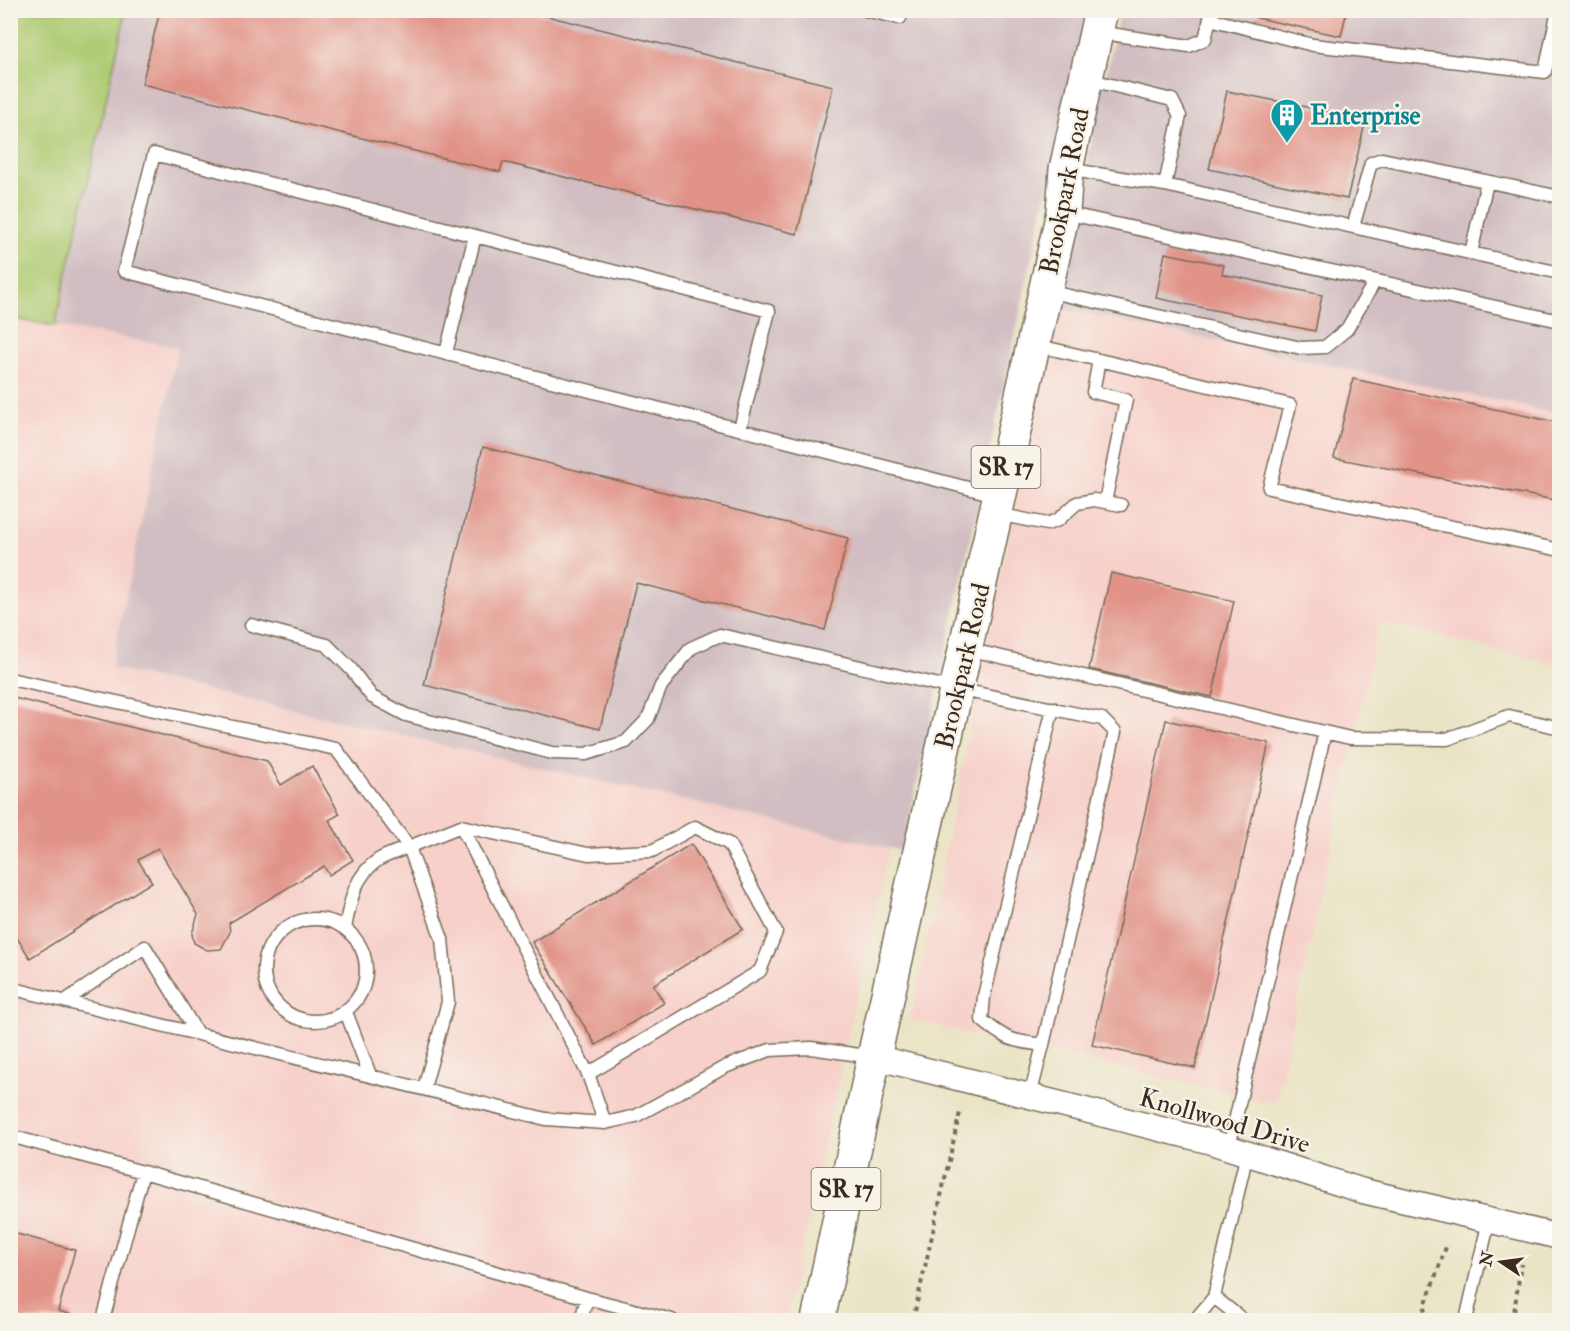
<svg xmlns="http://www.w3.org/2000/svg" width="1570" height="1331" viewBox="0 0 1570 1331" font-family="'IM FELL Double Pica',serif">
<style>
.built{fill:#f7d0ca}
.industrial{fill:#d2bec2}
.green{fill:#adca71;stroke:#747a48;stroke-width:1.5}
.building{fill:#e19388}
.lines{fill:none;stroke-linecap:round;stroke-linejoin:round}
.service-casing{stroke:#786b59;stroke-width:15}
.minor-casing{stroke:#786b59;stroke-width:27}
.primary-casing{stroke:#786b59;stroke-width:36}
.path{stroke:#786b59;stroke-width:4;stroke-dasharray:4.5 4.5;stroke-linecap:butt}
.service{stroke:#fff;stroke-width:12}
.minor{stroke:#fff;stroke-width:24}
.primary{stroke:#fff;stroke-width:33}
.labels{text-anchor:middle;stroke-width:5;stroke-linejoin:round;paint-order:stroke}
.shield{fill:#f7f3e8;stroke:#73665b;stroke-width:1.5}
.shield-label{font-size:24px;font-weight:bold;fill:#3b2a1e}
.culture-label{font-size:26px;font-weight:bold;fill:#0d838f;stroke:#f7f3e8;text-anchor:start}
.street-label{font-size:26px;fill:#3b2a1e;stroke:#f7f3e8}
</style>
<rect width="100%" height="100%" fill="#f7f3e8"/>
<filter id="ink" filterUnits="userSpaceOnUse"><feTurbulence type="fractalNoise" baseFrequency=".0167" numOctaves="2"/><feDisplacementMap in="SourceGraphic" scale="12" xChannelSelector="R" yChannelSelector="G"/><feConvolveMatrix kernelMatrix="1 2 1 2 8 2 1 2 1" color-interpolation-filters="sRGB"/></filter>
<filter id="wash" filterUnits="userSpaceOnUse"><feTurbulence type="fractalNoise" baseFrequency=".008" numOctaves="4" result="noise"/><feDisplacementMap in="SourceGraphic" scale="24" xChannelSelector="R" yChannelSelector="G"/><feGaussianBlur stdDeviation="1.35" result="paint"/><feColorMatrix in="noise" values="0 0 0 0 0 0 0 0 0 0 0 0 0 0 0 0 0 1.4 0 .05"/><feComposite in="paint" operator="in"/></filter>
<g filter="url(#wash)">
<rect width="100%" height="100%" fill="#eae4c6"/>
<!-- built -->
<path class="built" d="M1055,307L1559,414V665L1379,622L1275,1104L911,1020Z
M10,318L178,347L111,668L889,848L786,1320H11Z"/>
<!-- industrial -->
<path class="industrial" d="M126,11H1086L902,851L111,668L178,347L55,326Z
M1120,11H1559V414L1055,307Z"/>
<!-- green -->
<path class="green" d="M10,11H126L55,326L11,318Z"/>
<g id="blocks">
<!-- building -->
<path class="building" d="M160,10H522L833,86L797,234L503,162L500,172L142,84Z
M1259,10H1347L1341,36L1257,18Z
M1227,91L1366,119L1347,199L1209,169Z
M1165,253L1224,265L1222,274L1322,295L1315,331L1156,298Z
M1353,379L1560,423V501L1334,458Z
M483,447L848,538L825,630L636,583L600,729L424,685Z
M1111,573L1234,601L1212,697L1089,669Z
M10,697L267,761L281,785L312,766L340,814L329,820L353,860L329,875L324,866L229,923L230,932L221,949L207,950L194,943L192,934L198,914L158,848L138,860L152,882L30,958L10,927Z
M1166,720L1269,743L1195,1068L1092,1045Z
M691,844L743,929L653,985L664,1003L596,1045L532,942Z
M10,1232L75,1250L58,1311L73,1315L72,1320H10Z"/>
</g>
</g>
<g filter="url(#ink)">
<use href="#blocks" fill-opacity="0" stroke="#786b59" stroke-width="1.5"/>
<g class="lines">
<!-- service casing -->
<g class="service-casing">
<path id="service" d="M865,10L900,18L902,10
M1210,19L1313,45L1545,72L1558,10
M1097,32L1189,46L1205,39L1212,10
M1087,79L1172,100L1180,116L1165,185
M1067,169L1165,185L1560,273
M1065,213L1560,321
M1353,227L1371,163L1382,159L1560,197
M1471,253L1487,182
M1047,291L1301,348L1325,347L1347,329L1375,281
M1035,345L1290,405L1269,488L1560,550
M446,353L475,236
M1099,360L1093,392L1126,400L1105,502
M740,429L769,311L154,154L124,271L999,496
M997,514L1047,524L1058,520L1077,503L1094,500L1121,505
M251,625L327,645L351,669L372,697L406,715L552,753L586,754L626,742L648,719L661,686L691,648L720,635L957,689L1102,719L1115,732L1043,1045C1012,1041 1006,1040 982,1020L984,996L1053,708
M967,649L1350,738L1447,739L1509,716L1560,728
M10,679L336,749L409,847L461,826L588,854L652,851L695,827L729,844L776,932L760,971L588,1074L461,826
M264 970a51 51 0 1 1 102 0a51 51 0 1 1-102 0Z
M345,928C350,903 354,876 378,860C386,855 399,851 409,847L442,939L448,1002L424,1088
M10,988L546,1119L605,1123L636,1116L725,1067L770,1050L811,1048L873,1057
M65,1001L145,947L197,1033
M346,1012L370,1075
M588,1074L605,1123
M1030,1096L1043,1045
M10,1136L143,1172
M1229,1147L1325,732
M1214,1297L1243,1320
M103,1320L143,1172L587,1298L672,1320
M581,1320L587,1298
M1195,1320L1214,1297L1247,1153
M1466,1320L1489,1220"/>
</g>
<!-- minor casing -->
<g class="minor-casing">
<path id="minor" d="M874,1057L1208,1141L1363,1191L1560,1237"/>
</g>
<!-- primary casing -->
<g class="primary-casing">
<path id="primary" d="M818,1320L874,1057L1063,212L1066,169L1101,10"/>
</g>
<!-- path -->
<path class="path" d="M915,1320V1311L960,1112
M1422,1320L1427,1300L1446,1247
M1513,1320L1521,1264"/>
<!-- service -->
<use href="#service" class="service"/>
<!-- minor -->
<use href="#minor" class="minor"/>
<!-- primary -->
<use href="#primary" class="primary"/>
</g>
</g>
<!-- icons -->
<defs>
<g id="building-pin" transform="scale(1.725)"><path d="M0 17L-7.5 6A9.5 9.5 0 1 1 7.5 6Z" fill="#0f9aa8" stroke="#f7f3e8"/><path d="M-4-6H4V6H1V3H-1V6H-4ZM-2.5-4.3h1.7v1.8h-1.7ZM.8-4.3h1.7v1.8H.8ZM-2.5-1h1.7V.8h-1.7ZM.8-1h1.7V.8H.8Z" fill="#fff"/></g>
</defs>
<g fill-rule="evenodd">
<use href="#building-pin" x="1287" y="115"/>
</g>
<g class="labels">
<!-- shield labels -->
<g class="shield">
<rect x="971.5" y="446" width="69" height="42" rx="4.5"/>
<rect x="811.5" y="1168" width="69" height="42" rx="4.5"/>
</g>
<g class="shield-label">
<text x="1006" y="475">SR 17</text>
<text x="846" y="1197">SR 17</text>
</g>
<!-- culture labels -->
<g class="culture-label">
<text x="1310" y="124">Enterprise</text>
</g>
<!-- street labels -->
<g class="street-label">
<text transform="translate(1064 191) rotate(-79)" y="9">Brookpark Road</text>
<text transform="translate(962 666) rotate(-77)" y="9">Brookpark Road</text>
<text transform="translate(1225 1120) rotate(16)" y="9">Knollwood Drive</text>
</g>
</g>
<!-- margin -->
<rect width="1570" height="1331" fill="none" stroke="#f7f3e8" stroke-width="36"/>
<!-- north arrow -->
<g transform="translate(1501 1262) rotate(283)" stroke="#f7f3e8" stroke-width="4.5" paint-order="stroke">
<path d="M0-4.5L10 22L0 15L-10 22Z" fill="#3b2a1e"/>
<text y="-9" font-size="16" font-weight="bold" text-anchor="middle" fill="#3b2a1e">N</text>
</g>
</svg>
